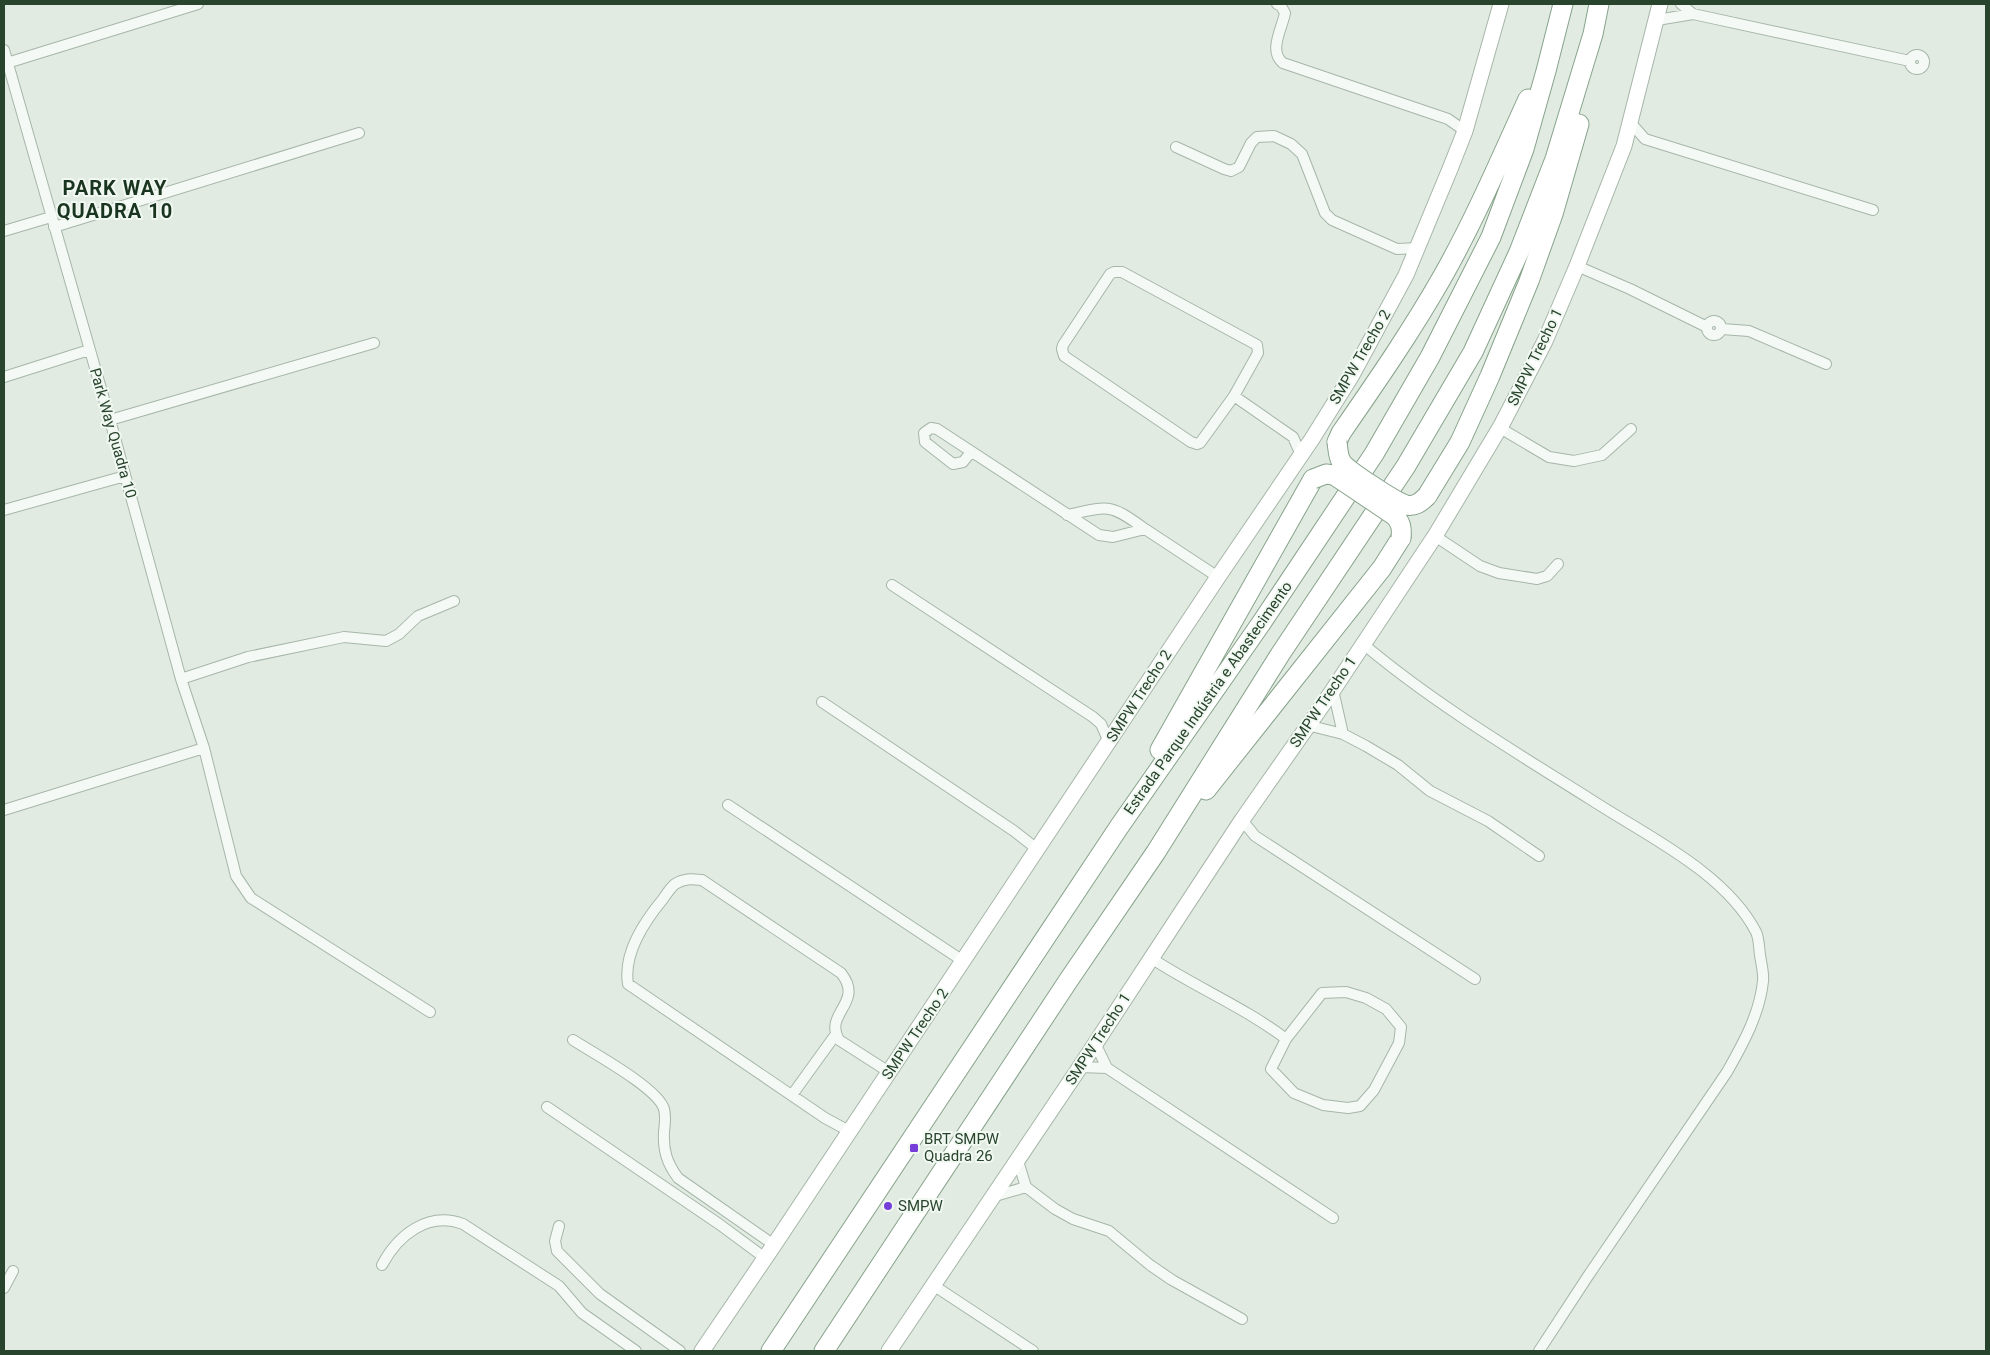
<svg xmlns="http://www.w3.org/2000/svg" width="1990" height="1355" viewBox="0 0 1990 1355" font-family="Roboto,sans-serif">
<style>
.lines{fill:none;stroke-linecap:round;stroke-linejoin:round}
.street-casing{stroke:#a6b6a8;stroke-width:12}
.secondary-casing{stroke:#a6b6a8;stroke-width:17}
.highway-casing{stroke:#87a38b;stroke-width:21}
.street{stroke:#f4f9f5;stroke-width:10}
.secondary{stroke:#fff;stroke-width:15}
.highway{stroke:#fff;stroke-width:19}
.highway-bridge-casing{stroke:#87a38b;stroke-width:21;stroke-linecap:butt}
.highway-bridge{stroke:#fff;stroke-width:19}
.poi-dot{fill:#763ed8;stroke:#f1f8f2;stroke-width:2}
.labels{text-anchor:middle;stroke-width:4;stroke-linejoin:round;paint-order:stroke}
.street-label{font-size:15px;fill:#28442c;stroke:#f1f8f2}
.poi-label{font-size:15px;fill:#28442c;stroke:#f1f8f2;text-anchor:start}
.district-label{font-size:20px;font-weight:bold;letter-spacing:1px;fill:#1a351f;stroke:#f1f8f2}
</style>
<rect width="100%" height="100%" fill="#e1ebe2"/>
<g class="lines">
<!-- street casing -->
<g class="street-casing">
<path id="street" d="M1277,4L1281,6L1285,13C1282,29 1268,51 1283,63L1448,119L1465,131
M1681,4L1693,14
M1657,20L1693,14L1910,61
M4,50L110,420L181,679L204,748L236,876L251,898L430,1012
M1910 62a7 7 0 1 1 14 0a7 7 0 1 1-14 0Z
M7,63L198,4
M1630,122L1645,139L1873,210
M1176,147L1224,169L1231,171L1239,167L1251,143L1257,137L1274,136L1291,144L1302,154L1325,213L1332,220L1397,249L1418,248
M54,227L359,133
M4,231L51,217
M1577,266L1630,289L1707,327
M1114,272H1122L1257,345L1258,353L1234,396L1200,443L1197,444L1191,442L1064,356L1062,349L1063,345L1110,274Z
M1707 328a7 7 0 1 1 14 0a7 7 0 1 1-14 0Z
M1722,329L1749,331L1826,364
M4,377L89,350
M1234,396L1293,437L1301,455
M110,420L374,343
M1500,428L1549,457L1574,461L1602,455L1631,429
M971,452L963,462L953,464L925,442L924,433L931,428L937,429L1099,535L1113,537L1145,529L1218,577
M4,510L125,476
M1067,515C1110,506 1109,503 1145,529
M1435,536L1480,566L1499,573L1537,579L1547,576L1558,564
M892,585L1093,717L1101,724L1109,742
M1362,643C1432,702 1512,750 1590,799C1645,835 1725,872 1756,932C1759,938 1759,948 1760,955C1761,963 1764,973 1763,981C1760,1013 1743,1044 1727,1072L1588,1276L1539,1351
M181,679L248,657L344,637L386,641L399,634L418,616L454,601
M1333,690L1343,734
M822,702L1014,831L1037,849
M1307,725L1343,734L1366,746L1398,765L1430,791L1488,821L1539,856
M728,805L963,961
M4,810L204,748
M1242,820L1255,836L1475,979
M1151,958C1195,987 1244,1007 1286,1039L1271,1069L1294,1093L1323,1105L1348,1108L1360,1106L1374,1090L1399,1043L1401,1027L1386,1009L1366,998L1346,992L1322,993L1286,1039
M573,1040C593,1053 658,1088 664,1109C666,1116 665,1124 664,1132C663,1151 667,1163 678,1178L774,1245
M1095,1043L1107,1068L1333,1218
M1080,1067L1107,1068
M792,1095L836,1034
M547,1107L719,1224L765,1258
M849,1131L825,1118L628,984C623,953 644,922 663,899C666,895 670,888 675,884C684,878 692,879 702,880L841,973C865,1003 823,1013 839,1040L889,1072
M1018,1161L1026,1187L1055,1209L1073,1219L1109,1231L1150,1265L1172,1280L1242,1319
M992,1197L1026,1187
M559,1226L555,1241L557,1251L600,1294L680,1351
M382,1265C398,1235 428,1211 463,1224L559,1286L582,1313L636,1351
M933,1285L1033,1351
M4,1288L13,1271"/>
</g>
<!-- secondary casing -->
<g class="secondary-casing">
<path id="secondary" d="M702,1351L774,1245L1218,577L1312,439L1352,375L1406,275L1450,169L1465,131L1501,4
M889,1351L1080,1067L1242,820L1333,690L1435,536L1502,424L1545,341L1577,266L1624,146L1660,4"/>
</g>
<!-- highway casing -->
<g class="highway-casing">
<path id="highway" d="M1337,442L1341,433C1377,381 1413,329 1444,274C1476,217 1501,158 1528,99
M1427,496L1460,442L1490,376L1529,281L1553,214L1579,124
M1160,750L1313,479
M1206,790L1382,568L1401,538
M771,1351L1119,827L1262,622L1374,454L1430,357L1491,237L1524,149L1546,71L1563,4
M824,1351L1068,981L1156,852L1281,653L1406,466L1473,352L1519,252L1555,159L1593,34L1599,4"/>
</g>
<!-- street -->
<use href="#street" class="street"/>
<!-- secondary -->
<use href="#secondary" class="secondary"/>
<!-- highway -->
<use href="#highway" class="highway"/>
<!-- highway-bridge casing -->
<g class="highway-bridge-casing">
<path id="highway-bridge" d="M1337,442C1338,449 1338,456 1341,461C1346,470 1396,502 1406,505C1415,507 1421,502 1427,496
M1313,479L1326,474L1334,475L1395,516C1401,523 1402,528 1401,538"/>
</g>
<!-- highway-bridge -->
<use href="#highway-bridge" class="highway-bridge"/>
</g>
<!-- markers -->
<g class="poi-dot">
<rect x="909" y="1143" width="10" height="10" rx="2.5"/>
<circle cx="888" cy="1206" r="5"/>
</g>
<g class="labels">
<!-- street labels -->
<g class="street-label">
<text transform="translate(1360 357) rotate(-60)" y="5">SMPW Trecho 2</text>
<text transform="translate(1535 357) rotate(-64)" y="5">SMPW Trecho 1</text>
<text transform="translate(113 433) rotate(74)" y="5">Park Way Quadra 10</text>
<text transform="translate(1139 696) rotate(-57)" y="5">SMPW Trecho 2</text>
<text transform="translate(1208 698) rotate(-55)" y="5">Estrada Parque Indústria e Abastecimento</text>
<text transform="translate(1323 702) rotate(-56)" y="5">SMPW Trecho 1</text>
<text transform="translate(915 1034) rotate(-56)" y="5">SMPW Trecho 2</text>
<text transform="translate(1098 1039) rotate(-57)" y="5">SMPW Trecho 1</text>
</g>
<!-- poi labels -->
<g class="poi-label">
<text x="924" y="1144">BRT SMPW<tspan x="924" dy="17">Quadra 26</tspan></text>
<text x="898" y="1211">SMPW</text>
</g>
<!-- district labels -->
<g class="district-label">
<text x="115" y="195">PARK WAY<tspan x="115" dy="23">QUADRA 10</tspan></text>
</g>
</g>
<!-- border -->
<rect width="1990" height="1355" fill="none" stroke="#28442c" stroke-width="10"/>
</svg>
